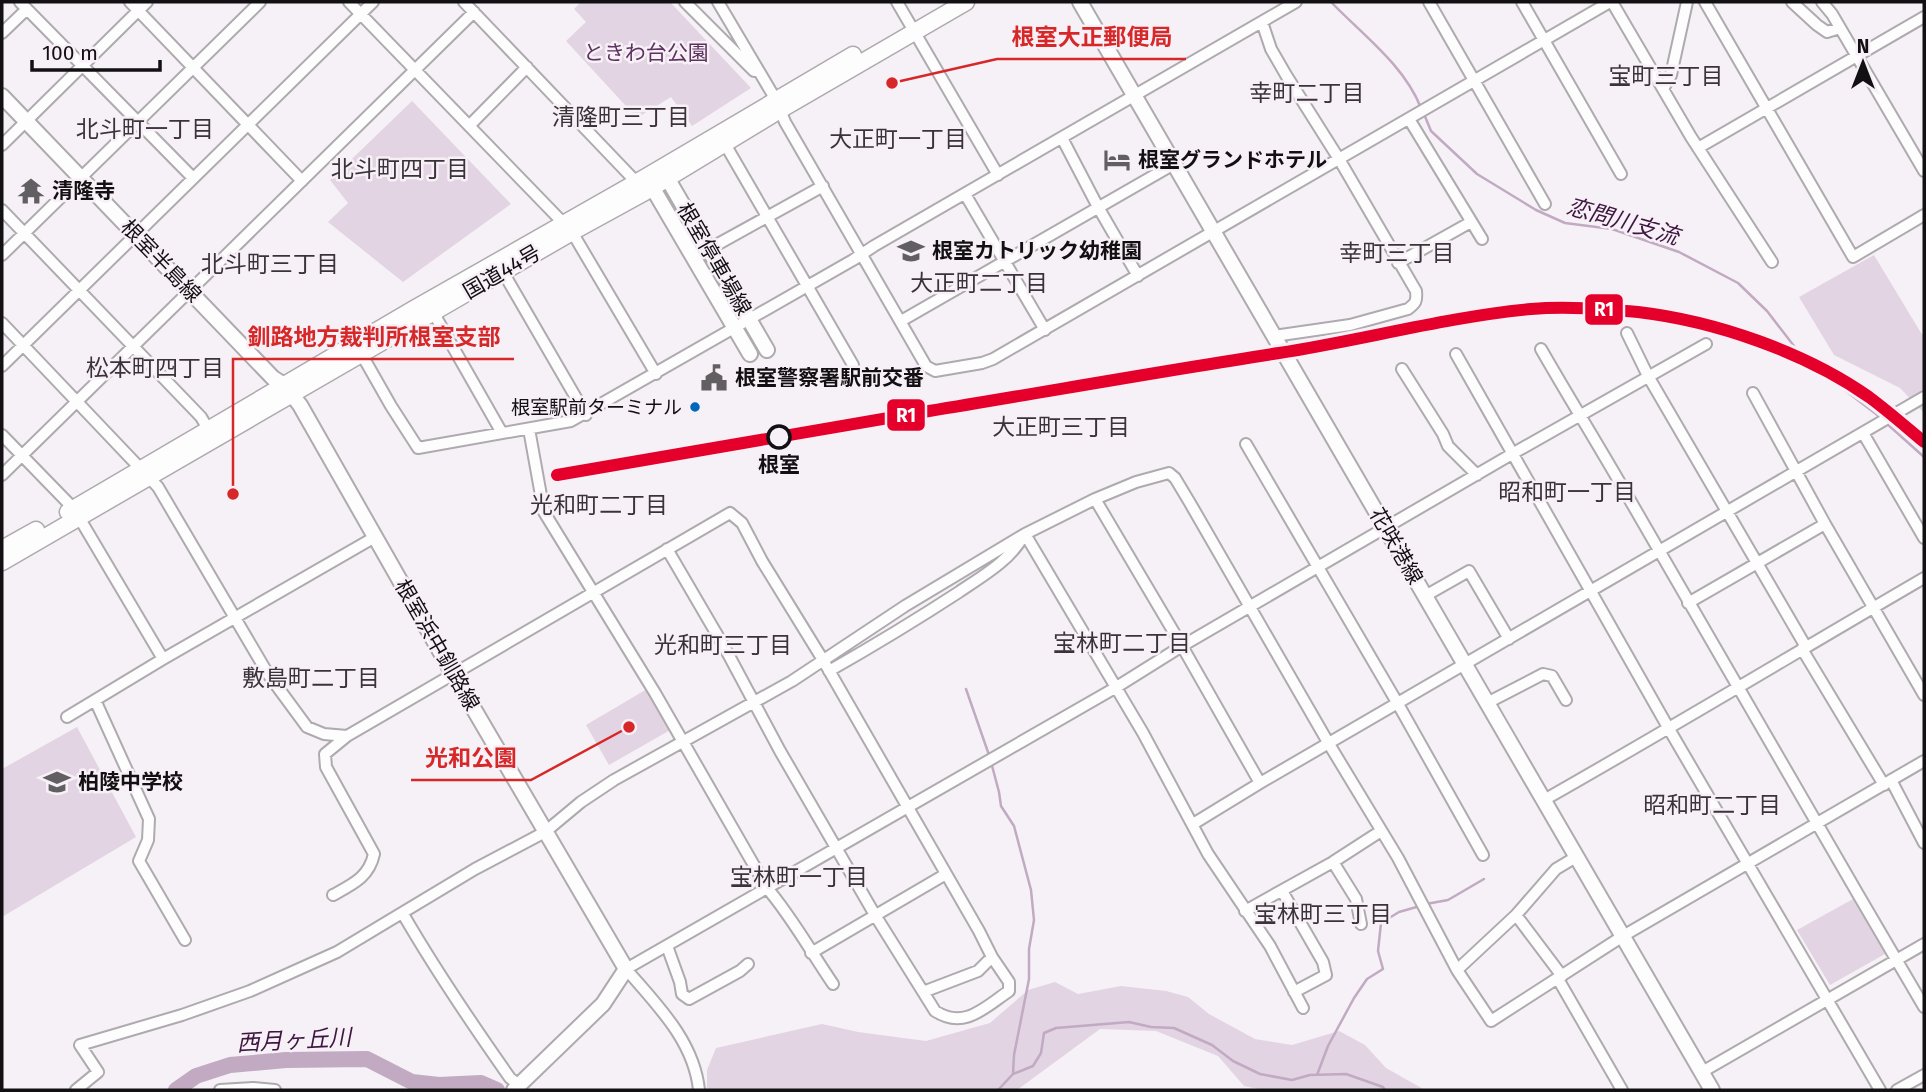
<svg xmlns="http://www.w3.org/2000/svg" width="1926" height="1092" viewBox="0 0 1926 1092" font-family="'Fira Sans','Noto Sans JP',sans-serif">
<style>
.green{fill:#e2d4e3}
.lines{fill:none;stroke-linecap:round;stroke-linejoin:round}
.stream{stroke:#c1aac2;stroke-width:2.5}
.river{stroke:#c1aac2;stroke-width:16}
.minor-casing{stroke:#aeaaae;stroke-width:14}
.major-casing{stroke:#aeaaae;stroke-width:18}
.highway-casing{stroke:#aeaaae;stroke-width:19}
.minor{stroke:#fefdfe;stroke-width:10}
.major{stroke:#fefdfe;stroke-width:14}
.highway{stroke:#fefdfe;stroke-width:16}
.rail-1-casing{stroke:#f7f0f7;stroke-width:18}
.rail-1{stroke:#e4002b;stroke-width:12}
.bus-dot{fill:#0065bd;stroke:#f7f0f7;stroke-width:2.5}
.stop-dot{fill:#f7f0f7;stroke:#131013;stroke-width:3.5}
.labels{text-anchor:middle;stroke-width:5;stroke-linejoin:round;paint-order:stroke}
.bus-label{font-size:19px;fill:#131013;stroke:#f7f0f7;text-anchor:end}
.park-label{font-size:21px;fill:#5c335f;stroke:#f7f0f7}
.poi-label{font-size:21px;font-weight:bold;fill:#131013;stroke:#f7f0f7;text-anchor:start}
.street-label{font-size:21px;fill:#131013;stroke:#f7f0f7}
.stop-label{font-size:21px;font-weight:bold;fill:#131013;stroke:#f7f0f7}
.neighbourhood-label{font-size:23px;fill:#3a343a;stroke:#f7f0f7}
.water-label{font-size:23px;font-style:italic;fill:#3d1740;stroke:#f7f0f7}
.leader{fill:none;stroke:#d62828;stroke-width:2.5}
.callout-dot{fill:#d62828;stroke:#f7f0f7;stroke-width:2.5}
.callout-label{font-size:23px;text-anchor:middle;font-weight:bold;fill:#d62828;stroke:#f7f0f7;stroke-width:5;stroke-linejoin:round;paint-order:stroke}
.line-badge{stroke:#f7f0f7;stroke-width:2.5}
.badge-label{font-size:19px;text-anchor:middle;font-weight:bold;fill:#fff}
</style>
<rect width="100%" height="100%" fill="#f6f1f6"/>
<!-- green -->
<path class="green" d="M581,2H670L751,88L692,126L671,97L637,118L566,41L586,22L574,9Z
M412,101L511,204L403,282L328,222L348,203L330,180Z
M1874,255L1921,333L1924,335V413L1900,388L1834,355L1799,297Z
M647,689L672,729L609,765L586,725Z
M77,727L136,837L2,917V769Z
M1853,899L1885,954L1830,985L1797,930Z
M1055,982L1078,994L1121,986L1166,991L1188,997L1209,1014L1255,1039L1292,1045L1339,1031L1365,1045L1386,1068L1425,1090H1264L1244,1086L1218,1056L1156,1031L1100,1029L1017,1090H707V1070L716,1048L822,1024L858,1032L926,1041L990,1023L1028,990Z"/>
<g class="lines">
<!-- stream -->
<path class="stream" d="M1331,2C1363,35 1404,65 1421,108
M1424,114L1431,131L1477,174L1536,210L1565,223L1612,229L1679,252L1738,283L1767,311L1804,359L1880,417
M1885,422L1924,457
M966,689L989,755
M991,762L999,792L1001,806L1014,826L1031,890L1034,920L1029,949V979L1014,1055L1013,1074
M1426,904L1448,900L1484,879
M1317,1075L1328,1046L1354,998L1367,979L1383,969L1378,951L1381,923L1399,912L1420,906
M998,1090L1013,1074L1033,1066L1041,1053L1044,1033L1056,1028L1129,1022L1151,1027L1174,1028L1212,1045L1233,1061L1260,1074L1292,1080L1310,1075L1346,1074L1383,1087L1385,1090"/>
<!-- river -->
<path class="river" d="M176,1090L196,1076L230,1065L286,1060L367,1059L412,1082L439,1085L481,1083L497,1090"/>
<!-- minor casing -->
<g class="minor-casing">
<path id="minor" d="M20,2L193,178
M130,2L302,181
M349,2L572,232L656,374
M464,2L641,187
M685,2L754,71
M718,2L776,100L785,122L926,366L935,371L982,363L993,359L1610,2
M897,2L998,175
M1429,2L1545,204
M1522,2L1621,174
M1612,2L1691,137L1772,262
M1705,2L1853,257L1924,215
M1792,2L1817,25L1827,32L1840,28
M1822,2L1832,14L1924,171
M1262,22L1271,49L1286,75L1339,159L1416,291C1417,301 1416,303 1408,309L1350,325L1274,336
M2,33L27,9
M1663,89L1671,75L1687,2
M1409,119L1482,239
M469,126L527,67
M1062,138L1098,207L1138,276
M725,144L853,365
M2,145L147,2
M1698,148L1924,17
M965,194L1045,330
M2,210L201,417L211,434
M709,249L823,186
M2,255L260,2
M1398,263L1471,222
M503,272L586,415
M433,312L502,433
M901,321L1174,164
M2,323L158,487L268,674L307,727L324,734L347,736
M1627,333L1648,376L1806,647
M358,348L391,406L418,448L571,421L853,260L874,246L1296,2
M1541,349C1569,398 1599,446 1627,495C1726,666 1824,837 1924,1007
M1456,354L1669,729L1880,1090
M2,366L373,2
M1402,369L1443,434L1448,446L1477,475
M1753,393L1825,524L1924,695
M529,429L544,512L655,693L767,888C792,917 811,952 833,984
M1863,433L1924,538
M2,435L74,509L163,659
M1246,444L1398,704L1483,855
M2,475L474,12
M1095,499L1182,646L1260,783
M1025,534L1143,733L1208,854L1270,946L1303,1008
M1425,596L1469,571L1509,639
M1688,603L1825,524
M1802,649L1884,785
M829,671C873,646 916,620 959,592C981,577 1011,560 1023,536
M95,700L149,819L148,840L139,861L185,940
M1487,703L1543,674L1552,676L1566,700
M67,717L163,659L375,537
M1891,780L1924,843
M1544,800C1671,728 1797,652 1924,578
M1193,824L1260,783L1924,397
M1333,862L1356,899L1361,924
M1282,891L1323,962L1326,975L1294,992
M333,895C353,884 369,877 374,854L326,767L325,754L347,736L730,513L742,523L762,561L823,660L979,931L992,957L1009,982V991C984,1008 964,1030 935,1011L875,915L780,751L726,650L667,549
M1245,911L1333,862L1381,831
M403,914C436,971 472,1024 510,1078L519,1085
M1516,915L1562,976
M667,946L680,982L682,994L689,999L740,971L748,964
M811,953L946,874
M1457,970L1516,915L1556,869L1576,857
M1558,979L1622,1090
M923,992L978,971L992,957
M1702,1072L1924,944
M76,1090L98,1072L80,1045L182,1015L250,991L337,952L475,869L545,832L581,802L614,780L792,681L905,606L1025,534L1095,499L1136,482L1169,473L1175,478L1190,503L1329,744L1398,858L1457,970L1491,1021L1623,936L1924,761
M220,1090L253,1088L275,1090
M699,1090C694,1041 657,1005 626,969L1115,688L1182,646L1512,454L1706,344
M1897,1090L1924,1075"/>
</g>
<!-- major casing -->
<g class="major-casing">
<path id="major" d="M1080,2L1712,1090
M2,96L273,378L284,385L300,405L448,665L626,969L603,1004L514,1090
M662,169L767,350
M648,180L750,354"/>
</g>
<!-- highway casing -->
<g class="highway-casing">
<path id="highway" d="M68,512L414,309L646,177L853,55
M2,549L36,530
M2,562L572,232L645,192L780,110L966,2"/>
</g>
<!-- minor -->
<use href="#minor" class="minor"/>
<!-- major -->
<use href="#major" class="major"/>
<!-- highway -->
<use href="#highway" class="highway"/>
<!-- rail-1 casing -->
<g class="rail-1-casing">
<path id="rail-1" d="M557,475C681,453 805,433 929,411C1045,392 1162,371 1279,353C1363,340 1446,317 1531,309C1566,306 1603,309 1638,312C1715,321 1805,352 1869,397C1888,411 1906,427 1924,442"/>
</g>
<!-- rail-1 -->
<use href="#rail-1" class="rail-1"/>
</g>
<!-- icons -->
<defs>
<g id="hotel-bare" transform="scale(2.1)"><path d="M-6-4.5h1.5V1H6V5H4.5V3h-9V5H-6ZM-4 0a1.8 1.8 0 1 1 3.6 0ZM.5 0V-2.5h3Q6-2.5 6 0Z" fill="#625f62" stroke="#f7f0f7" stroke-width="2.5" paint-order="stroke"/></g>
<g id="temple-bare" transform="scale(2.1)"><path d="M0-6L5-2H3V0L6.5 2.5H4V6H1.5V3h-3V6H-4V2.5H-6.5L-3 0V-2H-5Z" fill="#625f62" stroke="#f7f0f7" stroke-width="2.5" paint-order="stroke"/></g>
<g id="school-bare" transform="scale(2.1)"><path d="M0-5L7-2L0 1L-7-2ZM-4 1L0 2.5L4 1V4Q0 6-4 4Z" fill="#625f62" stroke="#f7f0f7" stroke-width="2.5" paint-order="stroke"/></g>
<g id="civic-bare" transform="scale(2.1)"><path d="M-.6-6.5H3V-4.5H.6V-3L4-1V1h2V6H-6V1h2V-1L-.6-3ZM-1.2 2.5V6h2.4V2.5Z" fill="#625f62" stroke="#f7f0f7" stroke-width="2.5" paint-order="stroke"/></g>
</defs>
<g fill-rule="evenodd">
<use href="#hotel-bare" x="1117" y="160"/>
<use href="#temple-bare" x="31" y="191"/>
<use href="#school-bare" x="911" y="251"/>
<use href="#civic-bare" x="714" y="378"/>
<use href="#school-bare" x="57" y="782"/>
</g>
<!-- markers -->
<circle class="bus-dot" cx="695" cy="407" r="6"/>
<circle class="stop-dot" cx="779" cy="437" r="11"/>
<g class="labels">
<!-- bus labels -->
<g class="bus-label">
<text x="682" y="414">根室駅前ターミナル</text>
</g>
<!-- park labels -->
<g class="park-label">
<text x="646" y="60">ときわ台公園</text>
</g>
<!-- poi labels -->
<g class="poi-label">
<text x="1138" y="167">根室グランドホテル</text>
<text x="52" y="198">清隆寺</text>
<text x="932" y="258">根室カトリック幼稚園</text>
<text x="735" y="385">根室警察署駅前交番</text>
<text x="78" y="789">柏陵中学校</text>
</g>
<!-- street labels -->
<g class="street-label">
<text transform="translate(714 259) rotate(60)" y="7">根室停車場線</text>
<text transform="translate(161 261) rotate(46)" y="7">根室半島線</text>
<text transform="translate(502 272) rotate(-30)" y="7">国道44号</text>
<text transform="translate(1396 546) rotate(60)" y="7">花咲港線</text>
<text transform="translate(437 645) rotate(60)" y="7">根室浜中釧路線</text>
</g>
<!-- stop labels -->
<g class="stop-label">
<text x="779" y="472">根室</text>
</g>
<!-- neighbourhood labels -->
<g class="neighbourhood-label">
<text x="1666" y="84">宝町三丁目</text>
<text x="1307" y="101">幸町二丁目</text>
<text x="621" y="125">清隆町三丁目</text>
<text x="145" y="137">北斗町一丁目</text>
<text x="898" y="147">大正町一丁目</text>
<text x="400" y="177">北斗町四丁目</text>
<text x="1397" y="261">幸町三丁目</text>
<text x="270" y="272">北斗町三丁目</text>
<text x="979" y="291">大正町二丁目</text>
<text x="155" y="376">松本町四丁目</text>
<text x="1061" y="435">大正町三丁目</text>
<text x="1567" y="500">昭和町一丁目</text>
<text x="599" y="513">光和町二丁目</text>
<text x="1122" y="651">宝林町二丁目</text>
<text x="723" y="653">光和町三丁目</text>
<text x="311" y="686">敷島町二丁目</text>
<text x="1712" y="813">昭和町二丁目</text>
<text x="799" y="885">宝林町一丁目</text>
<text x="1323" y="922">宝林町三丁目</text>
</g>
<!-- water labels -->
<g class="water-label">
<text transform="translate(1623 221) rotate(16)" y="8">恋問川支流</text>
<text transform="translate(294 1040) rotate(-3)" y="8">西月ヶ丘川</text>
</g>
</g>
<!-- callouts -->
<path class="leader" d="M892 83L997 59H1186M233 494L233 359H514M629 727L531 780H411"/>
<g class="callout-dot">
<circle cx="892" cy="83" r="7"/>
<circle cx="233" cy="494" r="7"/>
<circle cx="629" cy="727" r="7"/>
</g>
<g class="callout-label">
<text x="1092" y="45">根室大正郵便局</text>
<text x="374" y="345">釧路地方裁判所根室支部</text>
<text x="471" y="766">光和公園</text>
</g>
<g class="line-badge">
<rect x="1584" y="293" width="40" height="33" rx="7" fill="#e4002b"/>
<rect x="886" y="398" width="40" height="34" rx="7" fill="#e4002b"/>
</g>
<g class="badge-label">
<text x="1604" y="316">R1</text>
<text x="906" y="422">R1</text>
</g>
<!-- border -->
<rect width="1926" height="1092" fill="none" stroke="#131013" stroke-width="7"/>
<!-- north arrow -->
<g transform="translate(1863 63)" stroke="#f7f0f7" stroke-width="5" paint-order="stroke">
<path d="M0-5L12 26L0 18L-12 26Z" fill="#131013"/>
<text y="-10" font-size="19" font-weight="bold" text-anchor="middle" fill="#131013">N</text>
</g>
<!-- scale -->
<path d="M32 60v10h128v-10" fill="none" stroke="#131013" stroke-width="3.5"/>
<text x="42" y="60" font-size="21" fill="#131013" stroke="#f7f0f7" stroke-width="5" paint-order="stroke">100 m</text>
</svg>
